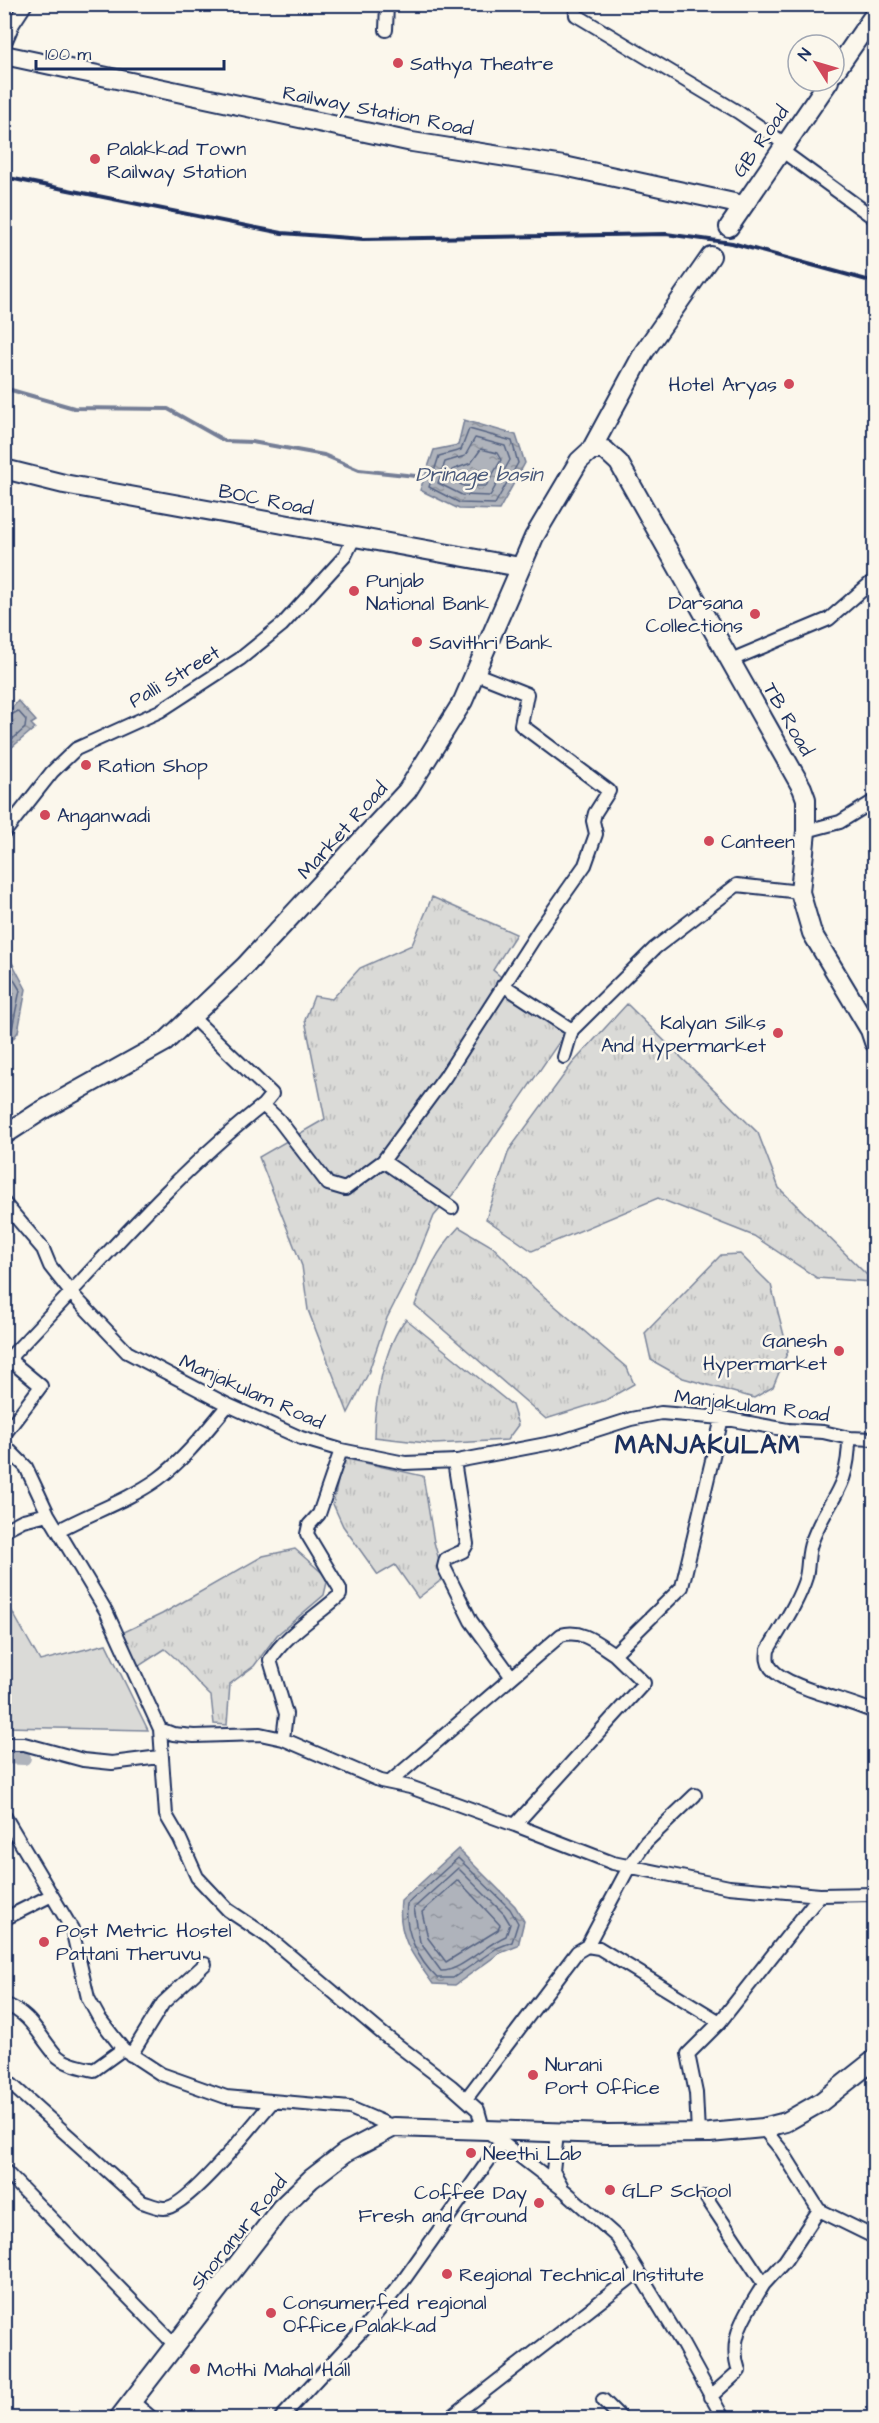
<svg xmlns="http://www.w3.org/2000/svg" width="879" height="2423" viewBox="0 0 879 2423" font-family="'Architects Daughter',sans-serif">
<style>
.grass{fill:url(#grass-tufts);stroke:#7a849a;stroke-width:1.5}
.pitch{fill:#dadad7;stroke:#7a849a;stroke-width:1.5}
.water{fill:url(#water-ripples);stroke:#747e96;stroke-width:1.5}
.lines{fill:none;stroke-linecap:round;stroke-linejoin:round}
.shore{stroke:#566483;stroke-width:1.5}
.stream{stroke:#747e96;stroke-width:4}
.canal{stroke:#afb3bb;stroke-width:14}
.street-casing{stroke:#1b2f5e;stroke-width:16}
.secondary-casing{stroke:#1b2f5e;stroke-width:22}
.street{stroke:#fbf7ec;stroke-width:12}
.secondary{stroke:#fbf7ec;stroke-width:18}
.rail{stroke:#1b2f5e;stroke-width:4}
.poi-dot{fill:#d1495b;stroke:#fbf7ec;stroke-width:2}
.labels{text-anchor:middle;stroke-width:5;stroke-linejoin:round;paint-order:stroke}
.poi-label{font-size:20px;fill:#1b2f5e;stroke:#fbf7ec;text-anchor:start}
.street-label{font-size:20px;fill:#1b2f5e;stroke:#fbf7ec}
.water-label{font-size:21px;font-style:italic;fill:#47577a;stroke:#fbf7ec}
.district-label{font-size:26px;font-weight:bold;letter-spacing:1.5px;fill:#1b2f5e;stroke:#fbf7ec}
</style>
<defs>
<pattern id="grass-tufts" width="24" height="20" patternUnits="userSpaceOnUse" patternTransform="scale(1.5)"><rect width="24" height="20" fill="#dadad7"/><path d="M3 7l-1-3M5 7V3M7 7l1-3M15 17l-1-3M17 17v-4M19 17l1-3" fill="none" stroke="#babbbb"/></pattern>
<pattern id="water-ripples" width="26" height="14" patternUnits="userSpaceOnUse" patternTransform="scale(1.5)"><rect width="26" height="14" fill="#afb3bb"/><path d="M2 4q2-2 4 0t4 0M15 11q2-2 4 0t4 0" fill="none" stroke="#8e929b"/></pattern>
</defs>
<rect width="100%" height="100%" fill="#fbf7ec"/>
<filter id="ink" filterUnits="userSpaceOnUse"><feTurbulence type="fractalNoise" baseFrequency=".0167" numOctaves="2"/><feDisplacementMap in="SourceGraphic" scale="12" xChannelSelector="R" yChannelSelector="G"/><feConvolveMatrix kernelMatrix="1 2 1 2 8 2 1 2 1" color-interpolation-filters="sRGB"/></filter>
<g filter="url(#ink)">
<!-- grass -->
<path class="grass" d="M432,897L516,934L493,970L566,1032L461,1185L434,1216L415,1263L387,1318L368,1374L348,1413L308,1310L302,1266L259,1157L325,1119L305,1020L314,996L332,999L360,968L412,945Z
M627,1004L758,1133L779,1188L874,1282L817,1278L754,1236L658,1198L532,1251L486,1219L509,1150L572,1064Z
M459,1227L493,1247L534,1288L627,1368L634,1384L606,1400L546,1419L415,1305C426,1275 437,1250 459,1227Z
M740,1254L771,1285L788,1351L773,1387L754,1398L683,1378L651,1360L645,1333L721,1255Z
M406,1319L512,1405L518,1425L507,1440L435,1444L374,1437C374,1404 384,1345 406,1319Z
M343,1458L423,1476L434,1542L444,1578L418,1598L395,1565L378,1575L343,1526L333,1504Z
M295,1549L328,1578L324,1595L277,1635L254,1666L230,1684L227,1725L214,1724L211,1696C194,1681 183,1663 165,1649L139,1666L122,1633L162,1614L263,1556Z"/>
<!-- pitch -->
<path class="pitch" d="M4,1597L40,1661L106,1644L148,1730L5,1727Z"/>
<!-- water -->
<path class="water" d="M464,420L516,435L525,463L499,510L459,509L420,490L434,450L458,445Z
M18,701L36,721L31,724L35,728L11,748L5,740V716Z
M5,957H9L26,989L18,1032L5,1050Z
M458,1849L515,1906L524,1921L518,1946L500,1953L455,1985L433,1984C413,1956 397,1937 401,1901Z"/>
<g class="lines">
<!-- shore -->
<path class="shore" d="M469,429L512,441L518,463L495,504L460,503L429,487L439,456L461,450Z
M475,438L505,446L510,460L490,496L462,495L438,483L445,462L465,456Z
M481,449L497,453L501,460L486,486H464L450,479L452,470L471,463Z
M4,719L18,711L26,720L25,728L14,738L4,737
M4,963L20,990L12,1029L4,1040
M458,1858L510,1909L518,1923L512,1942L497,1948L453,1978H437C418,1960 404,1931 407,1904Z
M458,1868L504,1914L510,1924L506,1936C486,1944 460,1972 441,1971L420,1942L414,1908Z
M458,1880L500,1925L498,1930L446,1962L428,1938L422,1912Z"/>
<!-- stream -->
<path class="stream" d="M4,388L74,408L168,409L225,441L252,442L324,455L359,470L425,477"/>
<!-- canal -->
<path class="canal" d="M4,1757L24,1758"/>
<!-- street casing -->
<g class="street-casing">
<path id="street" d="M575,4L576,15L738,112L785,144
M386,30L387,4
M4,45L13,24L26,4
M781,150L874,218
M731,660L829,619L874,580
M806,831L840,822L874,801
M4,833L52,772L76,749L160,711L240,659L282,625L345,556L354,538
M503,985L572,1030
M193,1018L272,1094L263,1105L279,1120L328,1184L345,1189L383,1161L445,1077L540,929L585,865L596,834L593,821L595,813L609,791L521,725L527,694L474,673
M564,1057L572,1030L655,948L737,885L800,892
M383,1161L452,1208
M4,1203L43,1249L50,1266L72,1294L127,1352L228,1405L301,1438L341,1450L405,1463L457,1461L562,1441L631,1419L661,1413L722,1418L788,1430L823,1432L849,1438L874,1439
M4,1435L41,1386L11,1361L13,1354C95,1269 170,1178 263,1105
M849,1438C849,1491 828,1498 812,1541C807,1553 809,1564 806,1577C798,1603 781,1627 768,1650C767,1658 767,1662 771,1668C786,1688 850,1700 874,1712
M4,1445L26,1467L48,1514L106,1611L160,1729
M454,1461L467,1544L463,1551L446,1559L444,1567L471,1621L511,1676
M4,1530L23,1520L48,1514
M59,1530C92,1512 127,1501 158,1479C184,1460 207,1430 228,1405
M283,1739L286,1714L270,1660C287,1633 316,1617 340,1595V1589L307,1534L309,1525L319,1514L341,1450
M4,1744H24L83,1760L112,1763L160,1757
M390,1782L561,1635C582,1629 597,1643 614,1654
M4,1815L72,1929L88,1998L99,2018L123,2049L161,2074L226,2097L350,2108L394,2127
M515,1825L644,1683L614,1654L682,1587L722,1418
M4,1919L50,1896
M587,1946L629,1867L646,1842L695,1795
M4,2004C30,2013 38,2034 55,2054C64,2064 81,2067 94,2070L123,2049
M131,2055L163,2003L205,1964
M4,2078L142,2202C149,2204 157,2208 164,2208C187,2209 255,2122 272,2102
M466,2099L577,1952L587,1946L599,1948L720,2022L820,1895
M557,2133L553,2171L561,2185
M698,2133L696,2093L688,2054L720,2022
M4,2170L176,2346
M706,2197L764,2284L785,2261L819,2210L782,2151L763,2128
M819,2210L870,2235
M710,2397L739,2371C727,2337 747,2312 764,2284
M603,2400L621,2418
M133,2402L152,2418
M281,2418L367,2325L403,2281L501,2143
M450,2418L638,2272
M723,2418L683,2345L617,2237L565,2191L483,2128L478,2110L451,2086L383,2034L267,1936L228,1910L197,1877L180,1839L166,1815L160,1729L173,1734L194,1736L260,1734L283,1739L381,1781L410,1787L515,1825L613,1863L729,1887L820,1895L874,1894"/>
</g>
<!-- secondary casing -->
<g class="secondary-casing">
<path id="secondary" d="M4,55L412,142L564,166L743,205
M834,73L874,15
M729,227L829,81
M591,450H605L619,463L802,788L806,799V831L800,892L812,933L870,1030L874,1042
M4,469L64,484L520,567
M4,1135L41,1111L165,1042L245,966L407,791L463,701L534,537L579,461L591,450L644,352L711,256
M119,2418L281,2208L311,2179L346,2152L394,2127L607,2134L710,2133L763,2128L786,2122L821,2102L874,2060"/>
</g>
<!-- street -->
<use href="#street" class="street"/>
<!-- secondary -->
<use href="#secondary" class="secondary"/>
<!-- rail -->
<path class="rail" d="M4,177L282,233L363,239L666,234L732,243L874,282"/>
</g>
</g>
<!-- markers -->
<g class="poi-dot">
<circle cx="398" cy="63" r="6"/>
<circle cx="95" cy="159" r="6"/>
<circle cx="789" cy="384" r="6"/>
<circle cx="354" cy="591" r="6"/>
<circle cx="755" cy="614" r="6"/>
<circle cx="417" cy="642" r="6"/>
<circle cx="86" cy="765" r="6"/>
<circle cx="45" cy="815" r="6"/>
<circle cx="709" cy="841" r="6"/>
<circle cx="778" cy="1033" r="6"/>
<circle cx="839" cy="1351" r="6"/>
<circle cx="44" cy="1942" r="6"/>
<circle cx="533" cy="2075" r="6"/>
<circle cx="471" cy="2153" r="6"/>
<circle cx="610" cy="2190" r="6"/>
<circle cx="539" cy="2203" r="6"/>
<circle cx="447" cy="2274" r="6"/>
<circle cx="271" cy="2313" r="6"/>
<circle cx="195" cy="2369" r="6"/>
</g>
<g class="labels">
<!-- poi labels -->
<g class="poi-label">
<text x="410" y="70">Sathya Theatre</text>
<text x="107" y="155">Palakkad Town<tspan x="107" dy="23">Railway Station</tspan></text>
<text x="777" y="391" text-anchor="end">Hotel Aryas</text>
<text x="366" y="587">Punjab<tspan x="366" dy="23">National Bank</tspan></text>
<text x="743" y="609" text-anchor="end">Darsana<tspan x="743" dy="23">Collections</tspan></text>
<text x="429" y="649">Savithri Bank</text>
<text x="98" y="772">Ration Shop</text>
<text x="57" y="822">Anganwadi</text>
<text x="721" y="848">Canteen</text>
<text x="766" y="1029" text-anchor="end">Kalyan Silks<tspan x="766" dy="23">And Hypermarket</tspan></text>
<text x="827" y="1347" text-anchor="end">Ganesh<tspan x="827" dy="23">Hypermarket</tspan></text>
<text x="56" y="1937">Post Metric Hostel<tspan x="56" dy="23">Pattani Theruvu</tspan></text>
<text x="545" y="2071">Nurani<tspan x="545" dy="23">Port Office</tspan></text>
<text x="483" y="2160">Neethi Lab</text>
<text x="622" y="2197">GLP School</text>
<text x="527" y="2199" text-anchor="end">Coffee Day<tspan x="527" dy="23">Fresh and Ground</tspan></text>
<text x="459" y="2281">Regional Technical Institute</text>
<text x="283" y="2309">Consumerfed regional<tspan x="283" dy="23">Office Palakkad</tspan></text>
<text x="207" y="2376">Mothi Mahal Hall</text>
</g>
<!-- street labels -->
<g class="street-label">
<text transform="translate(378 110) rotate(11)" y="7">Railway Station Road</text>
<text transform="translate(760 141) rotate(-55)" y="7">GB Road</text>
<text transform="translate(266 499) rotate(11)" y="7">BOC Road</text>
<text transform="translate(174 676) rotate(-31)" y="7">Palli Street</text>
<text transform="translate(789 719) rotate(60)" y="7">TB Road</text>
<text transform="translate(342 830) rotate(-48)" y="7">Market Road</text>
<text transform="translate(252 1391) rotate(24)" y="7">Manjakulam Road</text>
<text transform="translate(752 1405) rotate(7)" y="7">Manjakulam Road</text>
<text transform="translate(238 2232) rotate(-51)" y="7">Shoranur Road</text>
</g>
<!-- water labels -->
<g class="water-label">
<text x="479" y="481">Drinage basin</text>
</g>
<!-- district labels -->
<g class="district-label">
<text x="708" y="1453">MANJAKULAM</text>
</g>
</g>
<!-- margin -->
<rect width="879" height="2423" fill="none" stroke="#fbf7ec" stroke-width="24"/>
<rect x="12" y="12" width="855" height="2399" fill="none" stroke="#1b2f5e" stroke-width="2" filter="url(#ink)"/>
<!-- north arrow -->
<g transform="translate(816 63) rotate(307)"><circle r="28" fill="#fbf7ec" stroke="#a1a7b3" stroke-width="1.5"/>
<path d="M0-4.5L10 22L0 15L-10 22Z" fill="#d1495b"/>
<text y="-9" font-size="16" font-weight="bold" text-anchor="middle" fill="#1b2f5e">N</text>
</g>
<!-- scale -->
<path d="M36 60v9h188v-9" fill="none" stroke="#1b2f5e" stroke-width="3"/>
<text x="45" y="60" font-size="18" fill="#1b2f5e" stroke="#fbf7ec" stroke-width="4.5" paint-order="stroke">100 m</text>
</svg>
